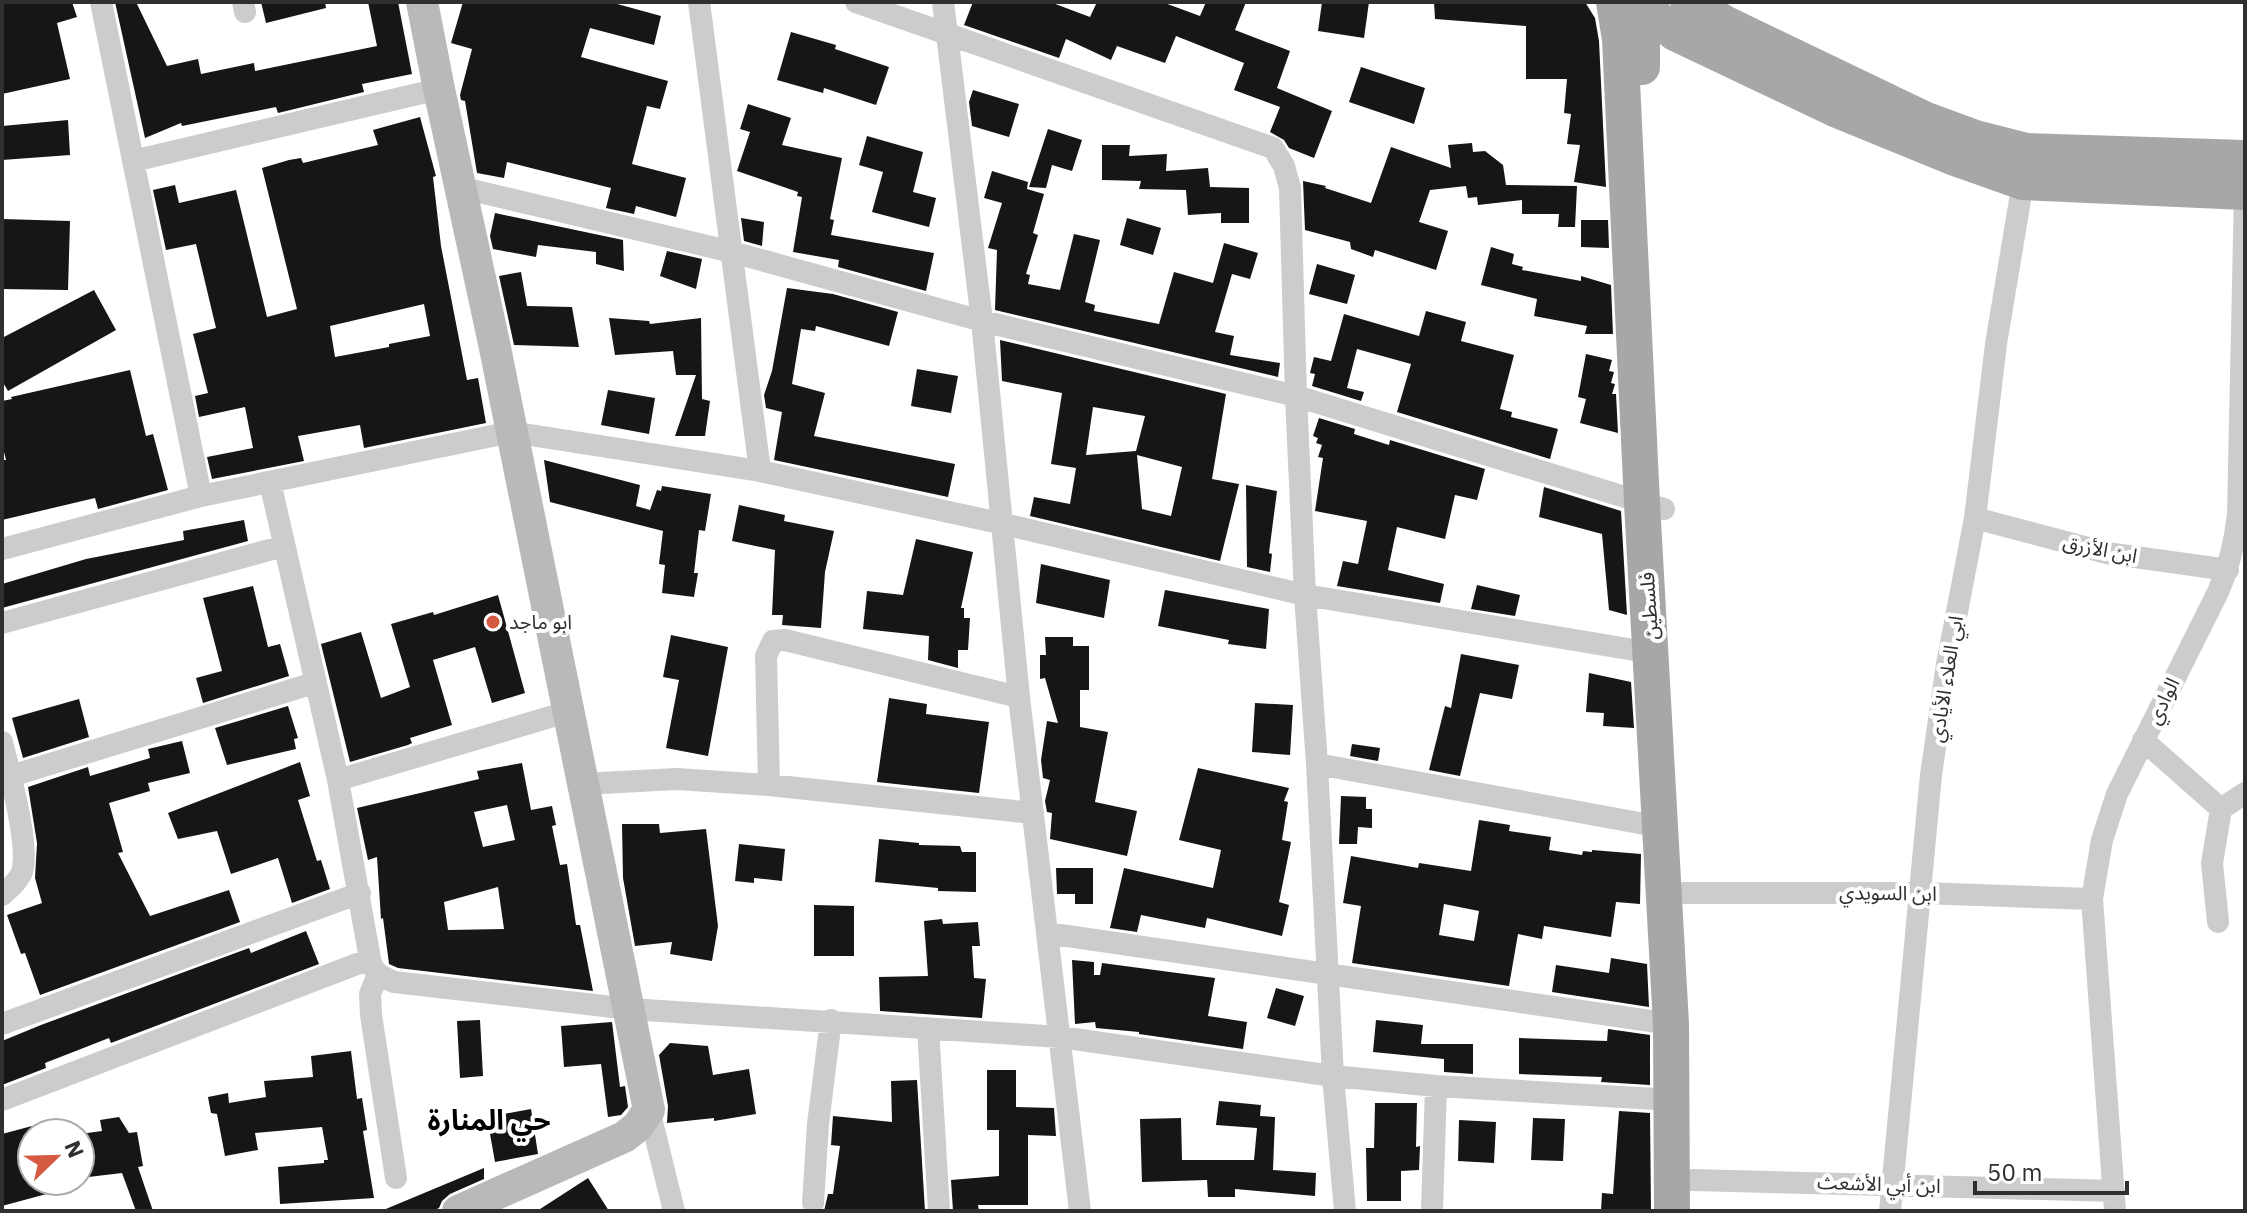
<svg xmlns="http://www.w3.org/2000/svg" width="2247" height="1213" viewBox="0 0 2247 1213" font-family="'IBM Plex Sans','Noto Sans Arabic',sans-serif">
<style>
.building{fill:#161616;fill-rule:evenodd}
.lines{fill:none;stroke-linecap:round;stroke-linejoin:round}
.street{stroke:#ccc;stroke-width:22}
.secondary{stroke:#b9b9b9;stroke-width:32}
.primary{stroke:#a7a7a7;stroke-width:36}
.poi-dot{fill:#d65a42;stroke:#fff;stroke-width:3}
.labels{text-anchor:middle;stroke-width:8;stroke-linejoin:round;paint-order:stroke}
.street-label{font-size:20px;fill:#2f2f2f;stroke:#fff}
.poi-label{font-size:20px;fill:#2f2f2f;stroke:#fff;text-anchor:start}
.district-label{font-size:28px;font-weight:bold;fill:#000;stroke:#fff}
</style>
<rect width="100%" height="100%" fill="#fff"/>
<!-- building -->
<path class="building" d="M2,2H72L77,17L57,23L70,79L2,94Z
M115,2H136L167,66L198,59L201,74L254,63L255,71L377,46L368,2H398L412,74L362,84L364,92L278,113L276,107L182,126L181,123L145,138Z
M261,2H325L326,8L266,23Z
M463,2H610L661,16L654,45L590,28L581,57L668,81L660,109L647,106L632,164L686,178L676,217L636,206L634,214L606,208L611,188L507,162L504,178L477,173L465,101L461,100L460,95L472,49L451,43Z
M973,2H1050L1090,17L1097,2H1162L1200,16L1206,2H1246L1235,30L1290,51L1277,88L1332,111L1314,158L1289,148L1284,140L1270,132L1280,107L1234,90L1244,63L1176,36L1165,63L1117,46L1111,60L1066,39L1059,58L964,25Z
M1322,2H1369L1364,38L1318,31Z
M1434,2H1585L1595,18L1599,41L1606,187L1574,182L1580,145L1567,144L1571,114L1564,113L1567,79H1526V26L1435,19Z
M791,32L836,45L835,49L889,67L876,105L824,88L823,93L777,80Z
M1361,67L1425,88L1414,124L1349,102Z
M973,90L1019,104L1009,137L972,126L969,102Z
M748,104L791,118L782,145L842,158L830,219L834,220L831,235L934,253L926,291L838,267L839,260L793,252L802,197L797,196L798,192L737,171L750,132L740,129Z
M420,117L436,176L433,177L441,246L467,380L478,378L486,423L364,448L360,425L298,436L304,461L212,479L207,457L253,448L245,407L199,417L195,396L208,393L193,334L216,328L196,244L166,250L153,190L175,185L179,203L236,190L267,317L297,309L262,168L289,160L301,158L303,163L378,145L373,130ZM424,304L430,336L389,344V347L335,357L330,326Z
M68,120L70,155L2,160V126Z
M1048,129L1082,140L1072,171L1052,165L1046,188L1029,187Z
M867,136L923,152L913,192L936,198L929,227L872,212L883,172L859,165Z
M1472,143L1473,152L1485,151L1503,165L1506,185L1577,186L1575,227H1558L1559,214H1522V200L1478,205L1477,197L1468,198L1466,186L1430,190L1419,222L1448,231L1436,270L1375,250L1373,257L1351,249L1350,242L1305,230L1303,181L1326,186L1325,188L1371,203L1391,147L1451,168L1448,145Z
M1102,145H1130L1129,156L1167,154L1166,171L1208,168L1210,187L1249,188V223H1221V213L1188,215L1186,190L1139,189L1141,181L1102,180Z
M992,171L1028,182L1027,189L1044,194L1033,233L1038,235L1026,274L1030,275L1028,284L1060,290L1074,234L1100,240L1085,302L1095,305L1094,311L1159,324L1174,272L1213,283L1224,243L1258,253L1250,279L1232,274L1215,332L1234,336L1230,355L1280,363L1278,377L995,310L997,250L988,248L1002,203L984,198Z
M495,213L623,240L624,271L596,264V252L538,245L536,257L493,249L490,236Z
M741,218L764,222L762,246L744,241Z
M1127,218L1161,228L1153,255L1120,245Z
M2,219L70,221L68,290L2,289Z
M1581,220H1608L1609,248L1581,247Z
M1491,247L1514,254L1512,264L1523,267L1522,270L1581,281V276L1611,285L1613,334H1585L1587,326L1534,316L1537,299L1481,285Z
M667,251L702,259L696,289L660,276Z
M1317,264L1355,275L1347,304L1309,294Z
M521,272L527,306L572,307L579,347L514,345L499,276Z
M787,288L833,294L898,312L889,346L816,326L815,331L801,329L792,384L825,393L814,436L955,464L948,497L774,460L782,412L766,408L764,395L772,371Z
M94,290L116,330L8,391L2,381V338Z
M1426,311L1466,322L1461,341L1514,355L1500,409L1512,412L1511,417L1558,429L1550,459L1397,412L1411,364L1357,349L1347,388L1364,392L1361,401L1312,386L1315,374L1310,373L1314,357L1331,361L1344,314L1419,336Z
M609,318L649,321L650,324L701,318L702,399L710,401L705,436H675L696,375H676L673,351L615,355Z
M1000,340L1226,394L1212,479L1239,484L1220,561L1030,516L1034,497L1070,504L1076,468L1051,464L1062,393L1002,381ZM1093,407L1145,416L1136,451L1086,455ZM1137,455L1182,467L1171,516L1142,509Z
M1586,354L1612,360L1609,371L1614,372L1611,383L1615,384L1612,394H1616L1618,433L1580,423L1586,399L1578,397Z
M917,369L958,376L951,413L911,406Z
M130,370L146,436L153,434L168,490L98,509L95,498L2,520V460H6L2,444V401L12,399L11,397Z
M608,390L655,398L649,434L601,425Z
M1319,418L1355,429L1354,434L1389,445L1390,440L1485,469L1477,500L1455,495L1445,539L1397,527L1388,570L1444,584L1440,603L1337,586L1343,561L1358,564L1367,521L1315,511L1323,458L1318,457L1322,445L1316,443L1318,438L1313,436Z
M544,460L640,485L636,506L650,510L657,490L661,491L662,486L711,494L705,531L699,530L694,573H698L694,597L662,593L665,565L659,564L663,531L550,502Z
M1246,485L1277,491L1269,553L1272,554L1270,572L1247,567Z
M1544,487L1621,511L1627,615L1609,610L1602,534L1539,517Z
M739,505L785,515L784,521L834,531L825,572L821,628L782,625L783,615H772L775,550L732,541Z
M244,520L248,541L2,608V584L86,559L184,540L183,531Z
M916,539L973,552L961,608H964V618H970L968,650H958V668L928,660L929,636L863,629L867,591L903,595Z
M1041,564L1110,580L1104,618L1036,603Z
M1477,585L1520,595L1515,616L1471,609Z
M253,586L268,647L280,644L289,676L203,703L196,678L222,671L203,598Z
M1165,590L1269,609L1266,649L1228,644L1229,640L1158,626Z
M498,595L525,693L492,703L475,647L433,660L452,725L410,738L412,743L408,745L350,762L321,644L361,632L381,698L410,687L391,624L433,612L434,615Z
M671,635L728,647L708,756L666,748L679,680L663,677Z
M1045,637H1073V646H1089V690H1080V727L1108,732L1095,802L1137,811L1127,856L1050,839L1052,813L1047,812L1045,801L1050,780L1043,778L1041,760L1047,721L1058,723L1045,678L1040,679V655H1046Z
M1461,654L1519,665L1512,699L1480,693L1460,776L1429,770L1445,706L1451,708Z
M1589,673L1631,682L1634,728L1603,726L1604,713L1586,712Z
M889,698L927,704L926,714L989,722L979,793L877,782Z
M79,699L89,737L23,758L12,718Z
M1255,703L1293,705L1290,755L1252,752Z
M288,706L298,738L294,739L296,749L227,765L215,728Z
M182,741L190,773L148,783L150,791L109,803L123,852L118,853L150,916L229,890L240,922L40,995L25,953L21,954L7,915L42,903L35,878L37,843L28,787L88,767L90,776L150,758L148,749Z
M1352,744L1380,748L1378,761L1350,756Z
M300,762L310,796L298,800L317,861L321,860L330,889L292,903L278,858L231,874L217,831L178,839L168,813Z
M522,763L531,810L552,806L556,825L552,826L560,865L567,864L576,925H580L593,991L398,968L389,964L383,918L381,919L377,857L368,860L357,808L479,779L477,771ZM507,805L515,840L483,847L474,812ZM498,887L504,929L448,930L444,902Z
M1198,768L1289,788L1284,801L1288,802L1282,840L1291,842L1279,902L1289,905L1282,936L1207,918L1205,928L1141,915L1137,932L1110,928L1124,868L1213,888L1221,850L1179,840Z
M1341,796L1366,797V809H1372V828L1358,827L1357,844H1339Z
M1479,820L1510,825L1509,831L1551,837L1549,850L1582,855L1583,851L1592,852V850L1641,854L1640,904L1616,902L1611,937L1544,926L1542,939L1518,934L1509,986L1352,963L1361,906L1343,903L1351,856L1418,868L1419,863L1471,871ZM1444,904L1479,911L1474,941L1439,935Z
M622,824H659L660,833L706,829L718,926L712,961L670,954L672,942L635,946L623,878Z
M879,839L919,843V845L960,846L962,852H976V892L938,891V888L875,882Z
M739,844L785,849L782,881L754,878V883L735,881Z
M1056,868H1093V904H1075V894H1057Z
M814,905L854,906V956H814Z
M942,919L943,924L978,922L980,946H972L974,978L986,979L982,1018L880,1011L879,977L928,976L924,921Z
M306,931L319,964L111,1043L109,1038L45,1063L46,1068L2,1085V1041L41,1025L249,948L251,953Z
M1611,958L1647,964L1649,1007L1552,992L1556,965L1609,973Z
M1072,960L1094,962V975H1100L1102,963L1215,978L1208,1016L1247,1022L1243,1049L1139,1034V1032L1096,1028L1095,1022L1075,1024Z
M1276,988L1304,996L1295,1026L1267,1018Z
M480,1020L483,1076L460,1078L457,1021Z
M1376,1020L1423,1025L1421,1044H1473V1074L1444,1072V1059L1373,1052Z
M612,1022L620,1087L625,1086L628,1107L621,1115L608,1117L601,1064L564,1067L561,1026Z
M1608,1029L1650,1035V1085L1601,1082L1602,1077L1519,1074V1038L1607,1041Z
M670,1043L708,1046L713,1075L749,1069L756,1114L714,1121V1118L667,1123L668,1106L659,1055Z
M351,1051L357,1099L362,1098L367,1130L363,1131L374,1198L280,1204L278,1167L324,1163V1160H328L322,1127L255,1133L258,1150L225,1156L217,1114L211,1113L208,1097L228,1093L229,1103L266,1097L264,1081L313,1077L311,1056Z
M987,1070H1016V1107L1054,1108L1056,1136L1028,1135V1205H978L979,1211H953L951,1180L999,1176V1130H987Z
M917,1080L925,1211H824L828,1194H833L840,1146L831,1145L833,1116L892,1122L891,1081Z
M1219,1101L1261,1105L1260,1116L1275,1117L1273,1170L1316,1173L1315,1196L1235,1189V1197H1208L1207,1180L1142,1182L1140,1119L1181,1118L1182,1160H1254L1257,1128L1216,1125Z
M1375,1103H1417L1416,1147L1420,1146L1419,1170L1401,1171V1201H1367L1366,1148H1374Z
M531,1109L538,1154L495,1162L487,1117Z
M1619,1111L1650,1113L1651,1211H1601L1602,1193L1613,1194Z
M119,1117L129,1133L137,1132L143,1166L138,1167L153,1211H136L122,1173L80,1178V1134L102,1131L100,1120Z
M1533,1118L1565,1119L1563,1161L1531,1160Z
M1459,1120L1496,1122L1494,1163L1458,1161Z
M32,1126V1181H76V1186L2,1206V1134Z
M484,1168V1179L450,1194L442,1201L439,1208L433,1211H381Z
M588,1178L609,1211H537Z"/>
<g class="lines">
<!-- street -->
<path class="street" d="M101,2L201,496
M243,2L245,12
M699,2L760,471
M856,2L1273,148L1284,166L1290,188L1296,396L1305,595L1317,764L1333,1076L1345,1211
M943,2L982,321L1019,697L1080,1211
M133,161L439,89
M459,187L732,252L982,321L1296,396L1664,509
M270,482L338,780L370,959C373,973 382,977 394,982L630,1009L1060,1037L1333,1076L1436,1086L1673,1100
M1975,518L2107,553L2228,570
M2,549L201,496L511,432L760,471L1004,524L1305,595L1652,653
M2,623L284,546
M2143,740L2221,809L2212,863L2218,922
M2,742C9,771 30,845 22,872C19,880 8,890 2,895
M1317,764L1661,827
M11,776L314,683
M338,780L567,712
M582,784L677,779L769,785L1033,813
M769,785L766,656L773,641L785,640L1019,697
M2221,809L2245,793
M1684,893H1921L2092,899
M1047,933L1671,1024
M378,974L370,994L371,1015L396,1178
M2,1024L360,893
M928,1028L939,1211
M2,1100L370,959
M649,1110L674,1211
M1692,1180L2114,1191
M813,1203L818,1124L831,1020
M1432,1211L1436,1086
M1890,1211L1931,775L1947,664L1975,518L1996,344L2025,170
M2115,1211L2092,899L2102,840L2117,794L2218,592C2229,567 2235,542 2238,514L2245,192"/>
<!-- secondary -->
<path class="secondary" d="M422,2L439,89L494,343L649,1110L637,1127L624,1137L458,1211"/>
<!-- primary -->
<path class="primary" d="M1614,2L1620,39L1642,503L1671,1024L1672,1211
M1688,2L1726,24L1926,120L1975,138L2026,151L2245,158
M1649,4L1655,17L1675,33L1835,109L1955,158L2023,182L2245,192
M1642,67V9"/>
</g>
<!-- markers -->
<circle class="poi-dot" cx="493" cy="622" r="8"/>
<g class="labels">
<!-- street labels -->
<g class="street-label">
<text transform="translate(2100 549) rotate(11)" y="7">ابن الأزرق</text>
<text transform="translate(1649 606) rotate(-94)" y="7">فلسطين</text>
<text transform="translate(1946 679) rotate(-81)" y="7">ابي العلاء الأيادي</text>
<text transform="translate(2163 701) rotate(-64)" y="7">الوادي</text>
<text transform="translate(1888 893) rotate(1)" y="7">ابن السويدي</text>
<text transform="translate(1879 1184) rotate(2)" y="7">ابن أبي الأشعث</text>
</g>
<!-- poi labels -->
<g class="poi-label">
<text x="509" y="629">ابو ماجد</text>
</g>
<!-- district labels -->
<g class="district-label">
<text x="489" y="1130">حي المنارة</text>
</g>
</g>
<!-- border -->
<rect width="2247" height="1213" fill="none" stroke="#2f2f2f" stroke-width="8"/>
<!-- north arrow -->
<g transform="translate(56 1157) rotate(67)"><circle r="38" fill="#ffffff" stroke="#acacac" stroke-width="2"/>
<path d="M0-6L14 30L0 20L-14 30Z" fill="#d65a42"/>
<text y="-12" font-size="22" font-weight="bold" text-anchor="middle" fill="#2f2f2f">N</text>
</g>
<!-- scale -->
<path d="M1975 1181v12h152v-12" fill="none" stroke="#2f2f2f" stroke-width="4"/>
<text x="1987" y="1181" font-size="24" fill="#2f2f2f" stroke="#ffffff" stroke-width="6" paint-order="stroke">50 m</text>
</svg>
